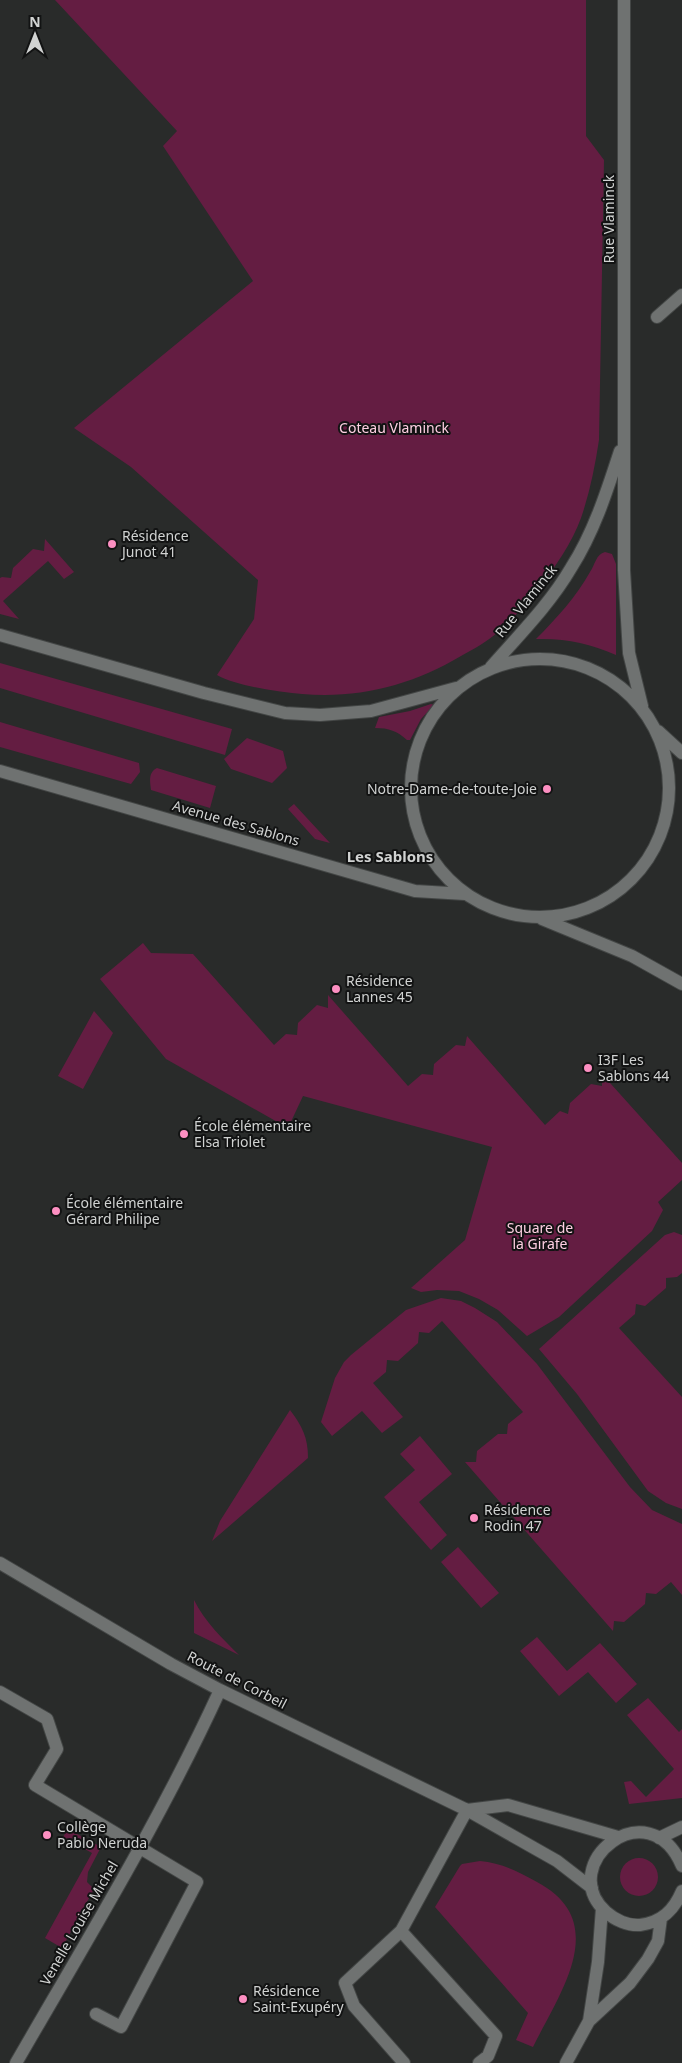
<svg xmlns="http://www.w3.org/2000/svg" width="682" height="2063" viewBox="0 0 682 2063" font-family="'Noto Sans',sans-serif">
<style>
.green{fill:#641d42}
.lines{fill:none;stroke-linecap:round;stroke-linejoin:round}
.minor-casing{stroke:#434645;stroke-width:14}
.minor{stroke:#6f7271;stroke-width:12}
.poi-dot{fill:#fc8fc1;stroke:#121313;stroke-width:2}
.labels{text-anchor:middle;stroke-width:4;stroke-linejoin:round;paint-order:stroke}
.street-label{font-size:14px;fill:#d1d3d2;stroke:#121313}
.park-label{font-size:14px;fill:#fecfe2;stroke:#121313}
.poi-label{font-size:14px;fill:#d1d3d2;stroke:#121313;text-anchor:start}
.neighbourhood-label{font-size:15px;font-weight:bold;fill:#d1d3d2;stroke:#121313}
</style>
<rect width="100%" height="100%" fill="#292b2a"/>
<!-- green -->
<path class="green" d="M55,0H586V136L604,160L599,440C595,466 590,492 581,518C572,543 555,567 538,589C526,603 514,618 499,631C488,641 474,649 461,656C412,685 359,699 302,694C280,692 236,686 217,675L254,619L258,580L131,467L74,428L253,281L163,146L177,131Z
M45,539L74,572L64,579L48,561L3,601L19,619L0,614V578L2,577L11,578L13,568L33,549L44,551Z
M605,552L612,554L616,564V655C589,643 565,638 536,639C556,619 576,597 590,572C595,565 596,554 605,552Z
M0,663L232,729L225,755L0,688Z
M431,704L434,705L421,719L410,740H407C397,731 389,728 375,728L379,717L410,711Z
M0,722L139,763L140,772L131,784L0,747Z
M247,738L283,751L287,768L272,783L231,769L224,759Z
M157,768L216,786L210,808L151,790C150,782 148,772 157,768Z
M294,804L330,843L315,839L288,809Z
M143,943L151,953L193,954L274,1045L286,1034L297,1035L298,1023L317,1005L328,1008V995L408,1086L422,1074L433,1075L434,1064L456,1045L465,1046L467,1036L545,1125L560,1111L568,1114L570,1103L591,1084L602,1086V1074L682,1163V1180L658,1202L663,1210L652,1231L559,1317L527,1336L498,1310L479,1299L459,1291L437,1290L421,1292L411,1288L465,1240L492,1147L303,1096L288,1128L166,1059L100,979Z
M94,1011L113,1033L83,1089L58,1076Z
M674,1232L682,1235V1273L677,1277L666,1278V1288L645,1306L636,1304L635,1314L619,1328L682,1397V1509L666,1503L648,1491L577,1394L539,1349L665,1235Z
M441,1298L461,1301L475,1308L497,1322L537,1364L630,1487L652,1510L682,1524V1595L671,1582L656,1594L646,1593L645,1604L624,1622L614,1621L613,1631L465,1462H476L477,1451L498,1434H507L508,1424L523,1412L442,1321L429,1333L419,1332L418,1343L398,1361L387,1360L386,1372L373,1383L403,1417L382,1433L362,1411L332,1436L321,1422L335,1378L344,1362L351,1355L406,1310Z
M290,1410C302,1426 308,1437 308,1458L212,1541L220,1521Z
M420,1436L452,1474L419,1502L447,1535L431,1550L384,1497L415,1470L400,1454Z
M458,1547L499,1593L481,1608L441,1562Z
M194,1600C205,1622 222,1638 239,1655L194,1633Z
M537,1637L567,1671L600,1643L637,1684L616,1703L588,1672L559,1696L520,1651Z
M648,1698L679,1732L682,1729V1798L629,1804L624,1782L631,1781L646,1797L674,1769L627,1715Z
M68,1829L101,1847L88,1872L87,1882L94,1889L62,1948L45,1938L92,1853L63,1837Z
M620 1877a19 19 0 1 1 38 0a19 19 0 1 1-38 0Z
M480,1861C501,1863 518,1871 537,1882C612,1922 560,1992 533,2047L516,2040L528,2013L435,1907L460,1866L462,1864Z"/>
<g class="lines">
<!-- minor casing -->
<g class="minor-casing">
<path id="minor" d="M624,0V570L629,653L642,706
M657,317L682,295
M0,635L204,693L285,713L320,715L371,711L456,688
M411 788a129 129 0 1 1 258 0a129 129 0 1 1-258 0Z
M491,667C519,635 550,604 571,568C594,532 607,491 620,451
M658,731L682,753
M0,771L415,891L465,894
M542,919L632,956L682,984
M0,1563L171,1664L220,1690L467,1810L557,1861L592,1888
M0,1692L47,1719L57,1749L35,1785L197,1882L121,2027L96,2014
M467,1810L508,1805L618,1837
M659,1838L682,1827
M682,1866C649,1788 554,1864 606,1912C615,1920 628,1926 640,1925C662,1922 674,1910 682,1891
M401,1931L496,2036L488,2056L479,2063
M589,2021L598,1962L602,1908
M16,2063C87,1940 161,1819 220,1690
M404,2063L354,2006L345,1983L401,1931L467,1810
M566,2063L589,2021L630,1983L648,1959L658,1941L661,1918"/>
</g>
<!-- minor -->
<use href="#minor" class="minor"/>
</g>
<!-- markers -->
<g class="poi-dot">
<circle cx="112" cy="544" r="5"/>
<circle cx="547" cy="789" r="5"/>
<circle cx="336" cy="989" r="5"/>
<circle cx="588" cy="1068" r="5"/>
<circle cx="184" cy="1134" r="5"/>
<circle cx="56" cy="1211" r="5"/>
<circle cx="474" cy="1518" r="5"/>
<circle cx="47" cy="1835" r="5"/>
<circle cx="243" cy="1999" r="5"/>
</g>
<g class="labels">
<!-- street labels -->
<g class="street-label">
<text transform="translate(609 219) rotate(-90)" y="5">Rue Vlaminck</text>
<text transform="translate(526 601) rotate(-51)" y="5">Rue Vlaminck</text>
<text transform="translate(236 823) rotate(16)" y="5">Avenue des Sablons</text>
<text transform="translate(237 1680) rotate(27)" y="5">Route de Corbeil</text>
<text transform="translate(79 1923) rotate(-60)" y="5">Venelle Louise Michel</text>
</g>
<!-- park labels -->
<g class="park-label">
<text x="394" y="433">Coteau Vlaminck</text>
<text x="540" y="1233">Square de<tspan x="540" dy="16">la Girafe</tspan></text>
</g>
<!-- poi labels -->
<g class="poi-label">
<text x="122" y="541">Résidence<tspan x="122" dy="16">Junot 41</tspan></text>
<text x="537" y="794" text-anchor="end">Notre-Dame-de-toute-Joie</text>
<text x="346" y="986">Résidence<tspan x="346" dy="16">Lannes 45</tspan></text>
<text x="598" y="1065">I3F Les<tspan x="598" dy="16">Sablons 44</tspan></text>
<text x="194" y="1131">École élémentaire<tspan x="194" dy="16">Elsa Triolet</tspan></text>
<text x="66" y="1208">École élémentaire<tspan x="66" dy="16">Gérard Philipe</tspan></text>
<text x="484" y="1515">Résidence<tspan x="484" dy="16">Rodin 47</tspan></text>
<text x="57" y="1832">Collège<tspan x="57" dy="16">Pablo Neruda</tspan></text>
<text x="253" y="1996">Résidence<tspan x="253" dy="16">Saint-Exupéry</tspan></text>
</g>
<!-- neighbourhood labels -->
<g class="neighbourhood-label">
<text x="390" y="862">Les Sablons</text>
</g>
</g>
<!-- north arrow -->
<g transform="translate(35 35)" stroke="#121313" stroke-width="4" paint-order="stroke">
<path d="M0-4L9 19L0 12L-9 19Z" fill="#d1d3d2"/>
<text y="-8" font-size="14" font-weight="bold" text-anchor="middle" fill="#d1d3d2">N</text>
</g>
</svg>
